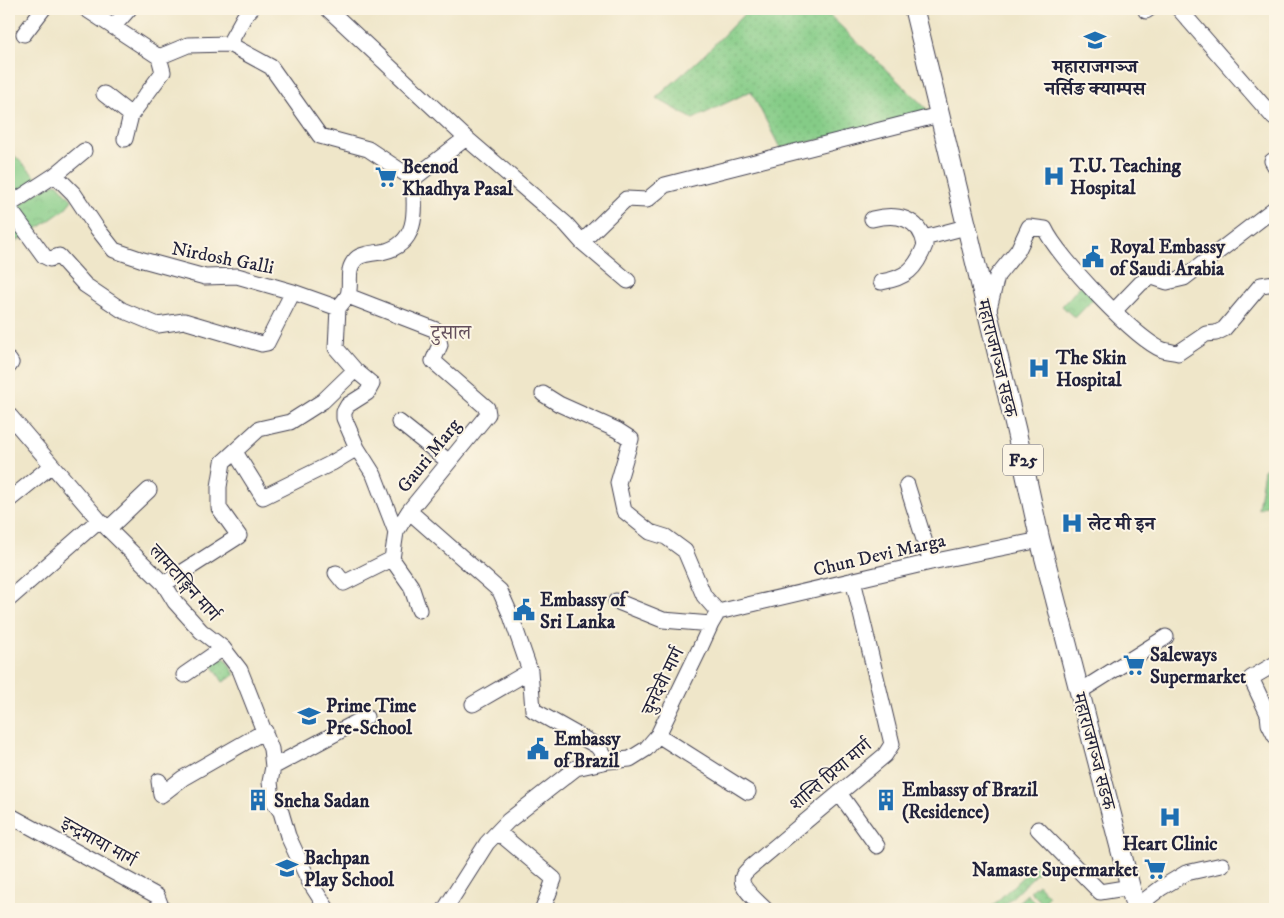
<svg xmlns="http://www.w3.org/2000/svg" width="1284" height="918" viewBox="0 0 1284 918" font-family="'IM FELL DW Pica','Noto Serif Devanagari',serif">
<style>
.grass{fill:url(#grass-dots);stroke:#547761}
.park{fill:url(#park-crowns);stroke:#547761}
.garden{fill:#85cc87;stroke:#547761}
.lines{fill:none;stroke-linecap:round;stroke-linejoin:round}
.minor-casing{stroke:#413f50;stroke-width:17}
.major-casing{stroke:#413f50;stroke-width:21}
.minor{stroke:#fff;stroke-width:15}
.major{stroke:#fff;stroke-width:19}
.labels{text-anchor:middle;stroke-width:4;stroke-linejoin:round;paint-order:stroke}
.shield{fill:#fcf5e5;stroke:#63616e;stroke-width:1}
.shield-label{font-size:18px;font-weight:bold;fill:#22223b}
.poi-label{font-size:19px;font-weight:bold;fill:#22223b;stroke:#fcf5e5;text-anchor:start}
.street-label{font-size:19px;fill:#22223b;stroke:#fcf5e5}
.neighbourhood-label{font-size:20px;fill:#634f5c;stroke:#fcf5e5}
</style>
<defs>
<pattern id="grass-dots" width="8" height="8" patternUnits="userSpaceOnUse" patternTransform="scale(1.25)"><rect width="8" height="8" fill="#85cc87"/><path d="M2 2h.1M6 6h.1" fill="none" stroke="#73af75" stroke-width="1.8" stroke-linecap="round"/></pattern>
<pattern id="park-crowns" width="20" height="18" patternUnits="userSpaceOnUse" patternTransform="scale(1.25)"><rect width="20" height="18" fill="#85cc87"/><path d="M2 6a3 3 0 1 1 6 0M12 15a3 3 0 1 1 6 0" fill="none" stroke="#73af75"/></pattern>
</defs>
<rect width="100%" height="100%" fill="#fcf5e5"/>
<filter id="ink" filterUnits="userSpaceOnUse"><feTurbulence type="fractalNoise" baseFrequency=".02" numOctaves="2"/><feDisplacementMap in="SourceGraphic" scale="10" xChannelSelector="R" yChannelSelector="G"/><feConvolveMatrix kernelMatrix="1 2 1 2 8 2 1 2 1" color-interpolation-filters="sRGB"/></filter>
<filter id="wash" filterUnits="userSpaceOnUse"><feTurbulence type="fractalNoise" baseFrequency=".0096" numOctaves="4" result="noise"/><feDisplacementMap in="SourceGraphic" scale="20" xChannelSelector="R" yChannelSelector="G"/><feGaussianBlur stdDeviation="1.12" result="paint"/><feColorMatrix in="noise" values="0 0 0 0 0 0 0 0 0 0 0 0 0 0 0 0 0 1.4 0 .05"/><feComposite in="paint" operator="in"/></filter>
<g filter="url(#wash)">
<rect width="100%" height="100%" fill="#efe6c9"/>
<!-- grass -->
<path class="grass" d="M749,9H823L934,116L780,148L751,91L693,119L656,98L704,55Z
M219,658L221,660L225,658L235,675L223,682L209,660Z
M1035,865L1040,870L1000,909H989Z
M1038,884L1049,896L1042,903L1030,891Z
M1027,894L1040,907L1037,909H1011Z"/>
<!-- park -->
<path class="park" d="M57,183L72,200L64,210L34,231L17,209C27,198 43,188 57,183Z
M9,215L24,237L14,242L9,243L10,229Z
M1081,285L1094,298L1075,318L1062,306Z
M1275,459V500L1258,509L1264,470Z"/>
<!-- garden -->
<path class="garden" d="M9,150L39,180L9,203Z"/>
</g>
<g filter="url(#ink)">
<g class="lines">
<!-- minor casing -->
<g class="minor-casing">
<path id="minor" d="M86,9L159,57L188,45L229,44L271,67L320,136L368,149L413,179L466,138
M328,9L466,138L566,224L582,242L628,281
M1179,9L1274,118
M1146,11L1149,9
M113,27L129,9
M24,34L43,9
M229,44L244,17L251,9
M104,94L131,115
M125,139L131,115L163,72L159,57
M1272,161L1275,166
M55,175L74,194L96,227L114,250L143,260L205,277L237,276L293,292L338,308C341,304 346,299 348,295C352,283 345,270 356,259C361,254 374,253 382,252C420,244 415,209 413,179
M9,205L55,175L84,151
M9,208L44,256L50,259L59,256L85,285L122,310L158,325L184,321L262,344L267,343L293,292
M872,219C896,213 920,217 925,245C916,269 906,278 881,282
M924,238L966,227
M582,242L626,199L647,200L665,185L939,115
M348,296L436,330L440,345L433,361L487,408L488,414L409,511L500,591L511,616L530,671L533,710L597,746L608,761
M1114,311L1141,283L1152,277L1167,282L1184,278L1275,208
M988,313L997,276L1018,250L1029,227L1045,229C1057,256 1135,339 1163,350C1167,351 1173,352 1178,353L1206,334L1216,333L1224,329L1261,285L1275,283
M9,360L11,363L9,366
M355,370L372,384L367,393L348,405L344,412V418L357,448
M543,394L559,404L617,430L631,439L618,483L624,511L650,532L666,537L685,551L704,596L718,612
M9,415L99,520L164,584L175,602L201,631L223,648L240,670L271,749L273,767L270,782L272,799L281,812L288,836L309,881L327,909
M399,422L448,461
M235,452L263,497L332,463L357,448L374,475L396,532L409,511
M907,485L931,562
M9,500L51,466
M108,529L149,490
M396,532L392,559L411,586L419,610
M336,573L344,583L392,559
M164,584L239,536L219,508V487L223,462L259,429L290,422L323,401L355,370L336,348L338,308
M9,599L99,520
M616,601L663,620L711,624
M1275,664L1251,678L1268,714L1269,724L1275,736
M184,675L223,648
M1079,692L1166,637
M473,704L530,671
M658,735L748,792
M273,767L366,717
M159,781L161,795L183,778L265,731
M839,793L877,846
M9,815L157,896L162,909
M1038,829L1100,892L1131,887
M498,832L554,879L543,909
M1136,907L1161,888L1186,873L1222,865
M445,909L487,843L508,821L576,768L608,761L630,759L646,749L658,735L701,646L711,624L718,612L931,562L1040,540
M765,909C758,902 738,886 743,876C744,873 749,869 751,867L885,755L892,744L853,580"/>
</g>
<!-- major casing -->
<g class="major-casing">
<path id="major" d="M914,9L1016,430L1040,540L1136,909"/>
</g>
<!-- minor -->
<use href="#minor" class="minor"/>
<!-- major -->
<use href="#major" class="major"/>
</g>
</g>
<!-- icons -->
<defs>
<g id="university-bare" transform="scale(1.725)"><path d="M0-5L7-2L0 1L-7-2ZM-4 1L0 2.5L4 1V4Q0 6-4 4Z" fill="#1f6fb2" stroke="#fcf5e5" stroke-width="2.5" paint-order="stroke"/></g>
<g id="hospital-bare" transform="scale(1.725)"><path d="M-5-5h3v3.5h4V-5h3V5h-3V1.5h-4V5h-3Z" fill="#1f6fb2" stroke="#fcf5e5" stroke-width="2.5" paint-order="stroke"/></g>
<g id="supermarket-bare" transform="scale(1.725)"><path d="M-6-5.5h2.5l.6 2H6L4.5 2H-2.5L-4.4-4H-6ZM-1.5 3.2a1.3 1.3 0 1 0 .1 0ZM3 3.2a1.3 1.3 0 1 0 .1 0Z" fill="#1f6fb2" stroke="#fcf5e5" stroke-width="2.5" paint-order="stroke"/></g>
<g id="civic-bare" transform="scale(1.725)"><path d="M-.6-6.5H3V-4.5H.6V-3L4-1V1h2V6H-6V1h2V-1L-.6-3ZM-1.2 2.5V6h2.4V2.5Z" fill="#1f6fb2" stroke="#fcf5e5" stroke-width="2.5" paint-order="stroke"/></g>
<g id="school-bare" transform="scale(1.725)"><path d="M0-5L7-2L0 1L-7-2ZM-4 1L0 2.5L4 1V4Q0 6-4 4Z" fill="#1f6fb2" stroke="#fcf5e5" stroke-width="2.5" paint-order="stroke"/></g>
<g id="building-bare" transform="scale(1.725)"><path d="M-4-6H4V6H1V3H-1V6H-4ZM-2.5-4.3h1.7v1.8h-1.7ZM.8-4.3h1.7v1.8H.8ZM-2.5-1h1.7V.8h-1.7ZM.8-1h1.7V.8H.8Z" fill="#1f6fb2" stroke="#fcf5e5" stroke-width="2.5" paint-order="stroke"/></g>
</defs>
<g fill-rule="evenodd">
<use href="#university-bare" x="1095" y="40"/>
<use href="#hospital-bare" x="1054" y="176"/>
<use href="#supermarket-bare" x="386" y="177"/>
<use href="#civic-bare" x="1093" y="257"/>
<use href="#hospital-bare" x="1039" y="368"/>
<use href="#hospital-bare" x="1072" y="523"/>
<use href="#civic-bare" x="524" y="610"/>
<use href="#supermarket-bare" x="1134" y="665"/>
<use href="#school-bare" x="309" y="716"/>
<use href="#civic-bare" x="538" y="749"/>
<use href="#building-bare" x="258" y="800"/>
<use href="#building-bare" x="886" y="800"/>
<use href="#hospital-bare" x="1170" y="817"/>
<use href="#school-bare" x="287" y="868"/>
<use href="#supermarket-bare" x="1155" y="869"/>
</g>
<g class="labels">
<!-- shield labels -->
<rect class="shield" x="1003" y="444.5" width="40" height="31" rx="4"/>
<g class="shield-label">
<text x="1023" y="466">F25</text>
</g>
<!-- poi labels -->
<g class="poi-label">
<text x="1095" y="73" text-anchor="middle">महाराजगञ्ज<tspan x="1095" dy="22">नर्सिङ क्याम्पस</tspan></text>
<text x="1070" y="172">T.U. Teaching<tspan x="1070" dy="22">Hospital</tspan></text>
<text x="402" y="173">Beenod<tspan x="402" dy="22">Khadhya Pasal</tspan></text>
<text x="1110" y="253">Royal Embassy<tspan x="1110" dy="22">of Saudi Arabia</tspan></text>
<text x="1056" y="364">The Skin<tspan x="1056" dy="22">Hospital</tspan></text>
<text x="1088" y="530">लेट मी इन</text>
<text x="540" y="606">Embassy of<tspan x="540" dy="22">Sri Lanka</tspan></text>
<text x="1150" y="661">Saleways<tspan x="1150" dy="22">Supermarket</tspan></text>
<text x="326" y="712">Prime Time<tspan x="326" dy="22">Pre-School</tspan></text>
<text x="554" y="745">Embassy<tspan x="554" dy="22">of Brazil</tspan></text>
<text x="902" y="796">Embassy of Brazil<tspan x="902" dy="22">(Residence)</tspan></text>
<text x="274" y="807">Sneha Sadan</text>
<text x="1170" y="850" text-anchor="middle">Heart Clinic</text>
<text x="304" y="864">Bachpan<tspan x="304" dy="22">Play School</tspan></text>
<text x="1138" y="876" text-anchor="end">Namaste Supermarket</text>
</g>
<!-- street labels -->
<g class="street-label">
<text transform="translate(223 257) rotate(11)" y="7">Nirdosh Galli</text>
<text transform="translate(998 358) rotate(76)" y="7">महाराजगञ्ज सडक</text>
<text transform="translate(428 455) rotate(-51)" y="7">Gauri Marg</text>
<text transform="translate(879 554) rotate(-13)" y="7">Chun Devi Marga</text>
<text transform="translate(185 582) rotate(48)" y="7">लामटाङ्गिन मार्ग</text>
<text transform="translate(662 681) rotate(-64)" y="7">चुनदेवी मार्ग</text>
<text transform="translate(1095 751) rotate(75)" y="7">महाराजगञ्ज सडक</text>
<text transform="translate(830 774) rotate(-40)" y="7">शान्ति प्रिया मार्ग</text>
<text transform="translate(99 841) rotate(29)" y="7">इन्द्रमाया मार्ग</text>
</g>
<!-- neighbourhood labels -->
<g class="neighbourhood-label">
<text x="451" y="339">टुसाल</text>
</g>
</g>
<!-- margin -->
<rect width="1284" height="918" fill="none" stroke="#fcf5e5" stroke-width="30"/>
</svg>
